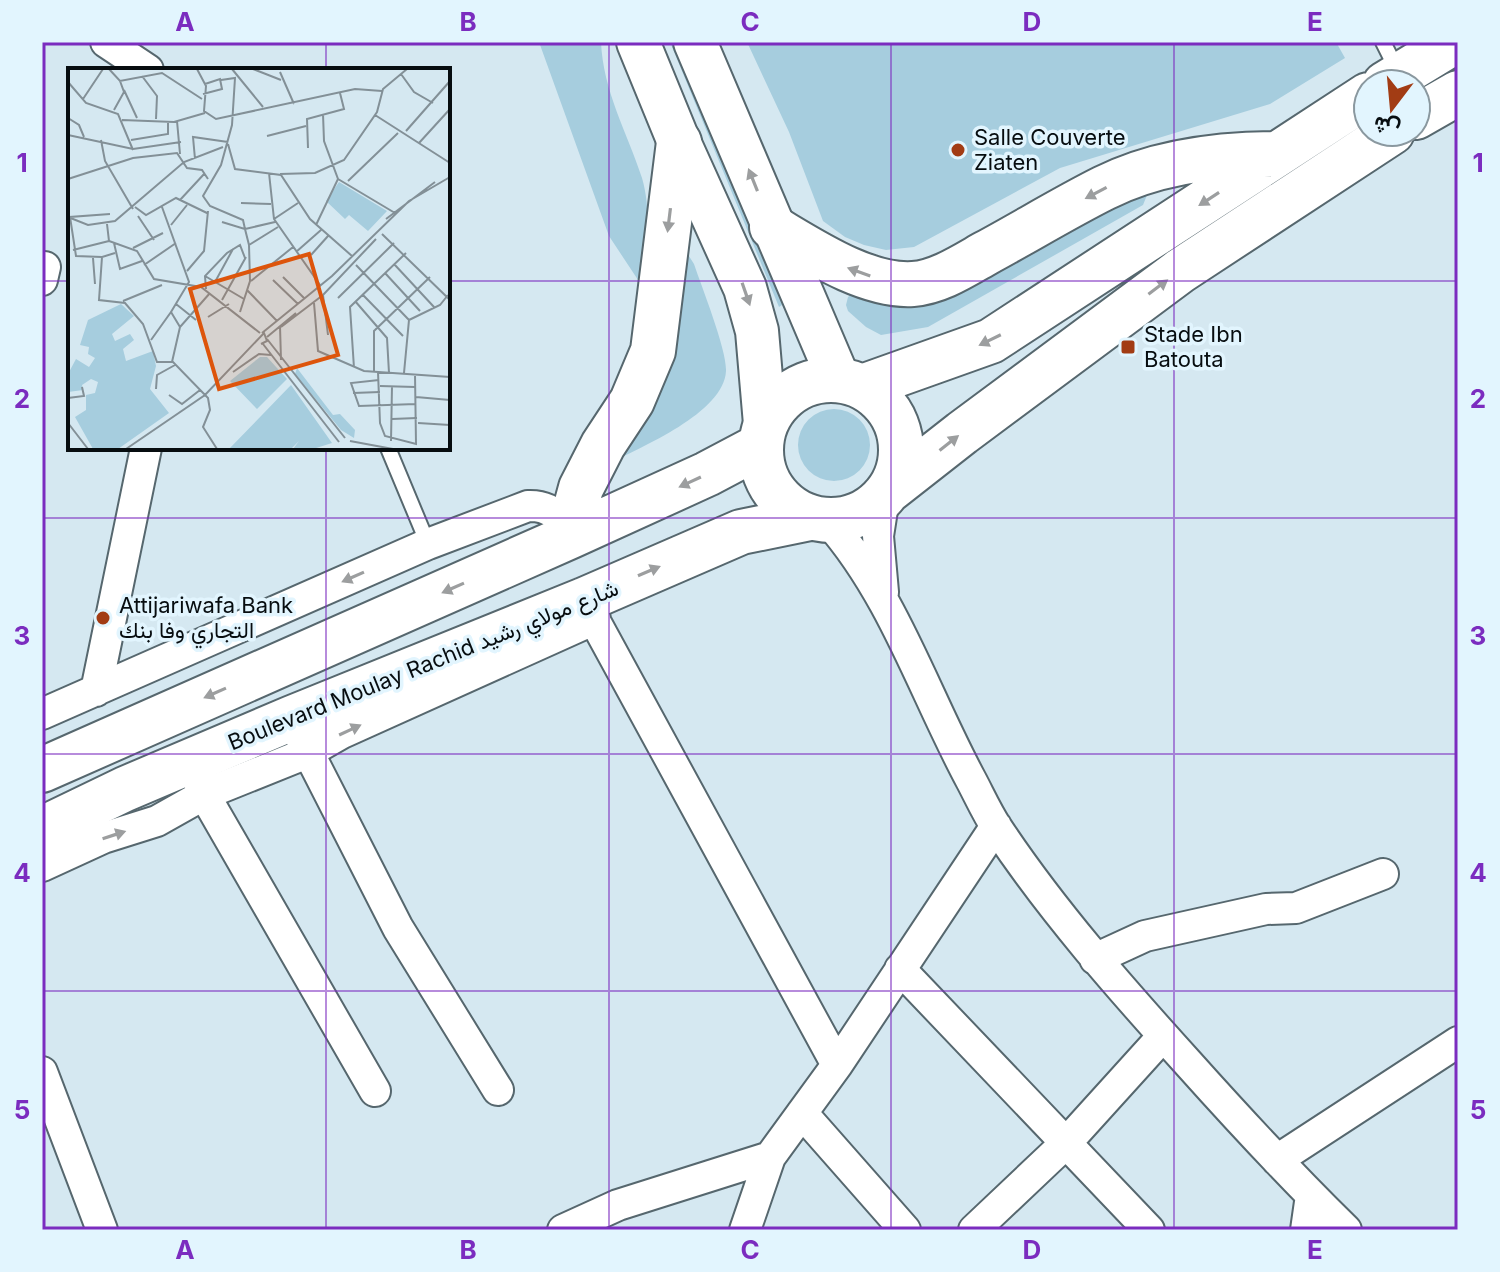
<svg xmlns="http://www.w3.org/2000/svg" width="1500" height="1272" viewBox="0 0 1500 1272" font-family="Inter,Vazirmatn,sans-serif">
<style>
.green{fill:#a6cdde}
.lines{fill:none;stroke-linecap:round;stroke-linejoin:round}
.lane-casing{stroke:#56676e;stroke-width:18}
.street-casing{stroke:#56676e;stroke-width:34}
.secondary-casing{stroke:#56676e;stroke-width:46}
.primary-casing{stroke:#56676e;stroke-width:48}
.lane{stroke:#fff;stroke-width:14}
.street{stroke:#fff;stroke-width:30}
.secondary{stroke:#fff;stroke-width:42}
.primary{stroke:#fff;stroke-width:44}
.oneway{fill:#9c9e9f}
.grid{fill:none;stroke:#7b2cbf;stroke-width:2;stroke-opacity:0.55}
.poi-dot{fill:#a23c14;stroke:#e2f5fe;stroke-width:3}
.labels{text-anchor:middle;stroke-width:7;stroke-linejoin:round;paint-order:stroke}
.poi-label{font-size:22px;fill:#070d10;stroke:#e2f5fe;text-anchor:start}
.street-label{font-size:22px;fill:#070d10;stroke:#e2f5fe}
.inset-road{fill:none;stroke:#839097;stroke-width:2}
.view{fill:#dd550c;fill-opacity:0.15;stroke:#dd550c;stroke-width:4}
.inset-edge{fill:none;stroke:#070d10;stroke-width:4}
.neatline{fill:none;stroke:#7b2cbf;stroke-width:3}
.grid-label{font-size:26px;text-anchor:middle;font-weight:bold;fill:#7b2cbf}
</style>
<rect width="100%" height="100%" fill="#d5e8f1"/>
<!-- green -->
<path class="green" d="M539,42H601C603,91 627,132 642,178C652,212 647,254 644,289L609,236Z
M670,42H676L785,303L779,307Z
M747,42H1336L1345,58L1270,104L1060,168L914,247L886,250L864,245L845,237L823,221L789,132Z
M1144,190L1147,195L1143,205L928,327L881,335L866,327L848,311L846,305L848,297L854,292Z
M687,253L694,264C702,288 727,350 726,371C724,413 641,447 608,464Z
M798 445a36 36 0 1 1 72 0a36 36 0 1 1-72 0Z"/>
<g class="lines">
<!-- lane casing -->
<g class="lane-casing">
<path id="lane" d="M1383,42L1397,70
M388,448L428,544"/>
</g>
<!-- street casing -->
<g class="street-casing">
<path id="street" d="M106,42L148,70
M42,280L45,267
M828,521C894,596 924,693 971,780C979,795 987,813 997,828C1052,911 1121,989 1188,1063C1239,1120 1291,1176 1346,1230
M883,592L878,536L884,497
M585,603L837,1065
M96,691L146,448
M42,714L428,544L528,506C550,505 562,517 571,536
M299,734L398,928L498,1090
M196,776L212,808L375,1091
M42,866L103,838L157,821L205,794L307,753L342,733L595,619
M1095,959L1145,936L1266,909L1296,908L1383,874
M900,969L1149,1230
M42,1072L102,1230
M802,1113L905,1230
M1277,1160L1458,1042
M563,1230L618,1205L770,1157
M745,1230L770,1157L837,1065L996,826
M974,1230L1067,1142L1163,1036
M1306,1230L1311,1195"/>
</g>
<!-- secondary casing -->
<g class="secondary-casing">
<path id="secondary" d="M638,42L679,142L745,288L757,331L765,424
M695,42L839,380"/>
</g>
<!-- primary casing -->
<g class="primary-casing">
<path id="primary" d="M1385,84L1454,42
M1416,117L1458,93
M772,227C811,250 866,287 913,284C939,282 963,266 986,253C1025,232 1064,208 1104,188C1156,162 1219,154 1277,154
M761 450a70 70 0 1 1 140 0a70 70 0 1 1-140 0Z
M862,387L991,341L1368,95
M888,491L962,433L1180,271L1392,132
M578,532L575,510L581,488L603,445L632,401L653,351L679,142
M42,770L571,536L707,474L760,446
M42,829L125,789L292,718L584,600L741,532L810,518"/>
</g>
<!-- lane -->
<use href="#lane" class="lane"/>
<!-- street -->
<use href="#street" class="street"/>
<!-- secondary -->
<use href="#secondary" class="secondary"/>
<!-- primary -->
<use href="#primary" class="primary"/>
</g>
<!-- one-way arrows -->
<defs><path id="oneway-solid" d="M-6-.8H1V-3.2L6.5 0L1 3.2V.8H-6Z" transform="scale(2)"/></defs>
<g class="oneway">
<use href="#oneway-solid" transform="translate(753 180) rotate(-112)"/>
<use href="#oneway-solid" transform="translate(1096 193) rotate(152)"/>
<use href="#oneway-solid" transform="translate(1209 199) rotate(147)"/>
<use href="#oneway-solid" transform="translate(669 220) rotate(97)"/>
<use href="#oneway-solid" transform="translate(859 272) rotate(-160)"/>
<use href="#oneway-solid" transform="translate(1158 287) rotate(-37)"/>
<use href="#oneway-solid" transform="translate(746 294) rotate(71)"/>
<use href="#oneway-solid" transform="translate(990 340) rotate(154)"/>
<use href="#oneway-solid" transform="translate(949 443) rotate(-38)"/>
<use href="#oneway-solid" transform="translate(690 482) rotate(155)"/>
<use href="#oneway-solid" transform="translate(649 571) rotate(-23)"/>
<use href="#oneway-solid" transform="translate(353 577) rotate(156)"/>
<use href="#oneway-solid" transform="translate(453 588) rotate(156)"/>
<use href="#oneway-solid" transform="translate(215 693) rotate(156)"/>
<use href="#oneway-solid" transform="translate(350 730) rotate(-25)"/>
<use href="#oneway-solid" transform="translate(114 835) rotate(-18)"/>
</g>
<!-- grid -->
<path class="grid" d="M326,42V70M609,42V1230M891,42V1230M1174,42V1230M42,281H70M448,281H1458M326,448V1230M42,518H1458M42,754H1458M42,991H1458"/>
<!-- markers -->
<g class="poi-dot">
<circle cx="958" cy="150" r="8"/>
<rect x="1120" y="339" width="16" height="16" rx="4"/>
<circle cx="103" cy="618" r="8"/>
</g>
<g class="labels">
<!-- poi labels -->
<g class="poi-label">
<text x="974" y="145">Salle Couverte<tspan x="974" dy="25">Ziaten</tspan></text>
<text x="1144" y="342">Stade Ibn<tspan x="1144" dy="25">Batouta</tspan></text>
<text x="119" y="613">Attijariwafa Bank<tspan x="119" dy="25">التجاري وفا بنك</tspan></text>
</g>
<!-- street labels -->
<g class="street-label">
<text transform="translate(423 665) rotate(-22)" y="8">Boulevard Moulay Rachid شارع مولاي رشيد</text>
</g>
</g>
<!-- overview -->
<g transform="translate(68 68)">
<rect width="382" height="382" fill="#d5e8f1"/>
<path d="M271,114L319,143L300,163L281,147L277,151L258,133ZM53,236L66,248L44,266L47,273L62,266L66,272L55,281L58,293L85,283L88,298L82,321L101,345L50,381H25L7,349L18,342V327L27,325L30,314L23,311L14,317L15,322L0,324V306L8,291L21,299L27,290L20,286L21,279L12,277L20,252ZM192,289H199L219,311L189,341L162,313ZM229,300L265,347L272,346L287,362L286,370L273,362L227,306ZM223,317L264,375L245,381H225L231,373L223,381H161Z" fill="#a6cdde"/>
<path class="inset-road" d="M41,1L52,13L94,5L134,31M129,1L138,18L136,43L148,51L287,21L314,23M164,1L195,39M185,1L213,12M212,4L226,36M333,6L346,24L365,35M74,8L89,28L88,51M153,12L167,10L164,57L153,97L135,128L142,138L175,152L177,161L207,154M0,14L18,35L50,46L65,82M56,22L69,50M135,26L154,21L152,11L137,16M15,31L35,1M46,42L56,24L52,13M307,47L382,95M0,50L11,57L16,69M54,52L106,54L137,45M109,53L112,86M338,63L382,13M0,67L65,81L113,74M199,68L238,58M33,72L37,93L65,141M63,72L100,66V53M351,75L382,41M160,76L167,101L213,107L242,151L284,188M240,80L239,51L276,41L272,25M127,91L125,69L160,74M201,105L206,151L252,217M212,106L247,105L276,92L309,44L315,21L339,1M0,111L65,90L109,85L119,100L134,102L140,111M270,111L327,145M280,113L330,65M112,132L137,105M173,135L203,136M67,139L78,147L108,130L139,145M94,139L121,214L103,244L112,259M70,148L86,172M0,149L20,157L47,153L116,94L155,79M206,151L230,135M318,151L367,114M154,154L177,161L181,177L182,213L172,244M39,156L41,173L69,183L86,211L133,219L192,265M103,157L119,137M248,157L270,111L256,73L255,46M314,166L382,232M46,175L52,201L74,193M181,177L210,159M65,180L95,165M5,182L41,173M228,184L253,162M47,185L34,189L31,232L57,235L75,256L89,294H105L140,330L142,342L135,359L149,381M243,187L260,168M34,189L8,188L2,149L42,146M25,190L27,216M326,196L366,239M76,197L108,175M288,197L341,252M119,203L136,183L140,143M317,205L352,243M137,208L176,231M215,209L237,231M205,212L230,236M183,213L225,179M147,214L165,181M138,221L137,208L159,185L172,177L177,190M179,222L209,253M255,227L260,267M295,227L335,268M270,230L326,175M154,232L178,189M55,233L94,217M287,233L319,270L321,305M246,235L250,283L296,303L382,309M108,236L128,252M140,249L161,236M212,258L213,292M213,259L255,227L308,171M194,265L264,208L341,133L382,109M199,269L228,245M199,271L277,370M83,272L103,244M0,274V299M195,276L271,374M104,294L112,259L142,225M286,300L282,239L338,185M165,304L191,286L203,287M306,304V263L362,209M310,304L312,355L317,368L348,376L347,306M336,305L341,252L372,237L380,227M311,312L283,315L291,338L348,336M312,318L347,319M88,321L89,307L107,297M285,325L312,324M101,327L114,336L132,322M348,329L382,332M0,330L16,328L14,319M324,351L349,350M0,355L20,381M350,355L382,357M282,373L325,381M323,373L324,318M58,381L137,327L196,265L199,273L193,276"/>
<path class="view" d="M241,186L270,287L151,321L122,221Z"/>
<rect width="382" height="382" class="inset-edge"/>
</g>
<!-- border -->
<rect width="1500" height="1272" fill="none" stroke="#e2f5fe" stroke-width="88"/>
<!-- north arrow -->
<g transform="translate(1392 108) rotate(196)"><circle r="38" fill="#e2f5fe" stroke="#8a989f" stroke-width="2"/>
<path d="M0-6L14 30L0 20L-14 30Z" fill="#a23c14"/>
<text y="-12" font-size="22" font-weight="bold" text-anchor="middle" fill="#070d10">ش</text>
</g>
<rect x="44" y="44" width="1412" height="1184" class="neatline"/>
<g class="grid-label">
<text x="185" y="31">A</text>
<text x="468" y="31">B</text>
<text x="750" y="31">C</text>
<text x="1032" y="31">D</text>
<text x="1315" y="31">E</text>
<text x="22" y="172">1</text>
<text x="1478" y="172">1</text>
<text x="22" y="408">2</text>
<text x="1478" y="408">2</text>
<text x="22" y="645">3</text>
<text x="1478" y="645">3</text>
<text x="22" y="882">4</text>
<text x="1478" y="882">4</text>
<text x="22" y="1119">5</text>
<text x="1478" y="1119">5</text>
<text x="185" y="1259">A</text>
<text x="468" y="1259">B</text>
<text x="750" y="1259">C</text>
<text x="1032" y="1259">D</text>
<text x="1315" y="1259">E</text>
</g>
</svg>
